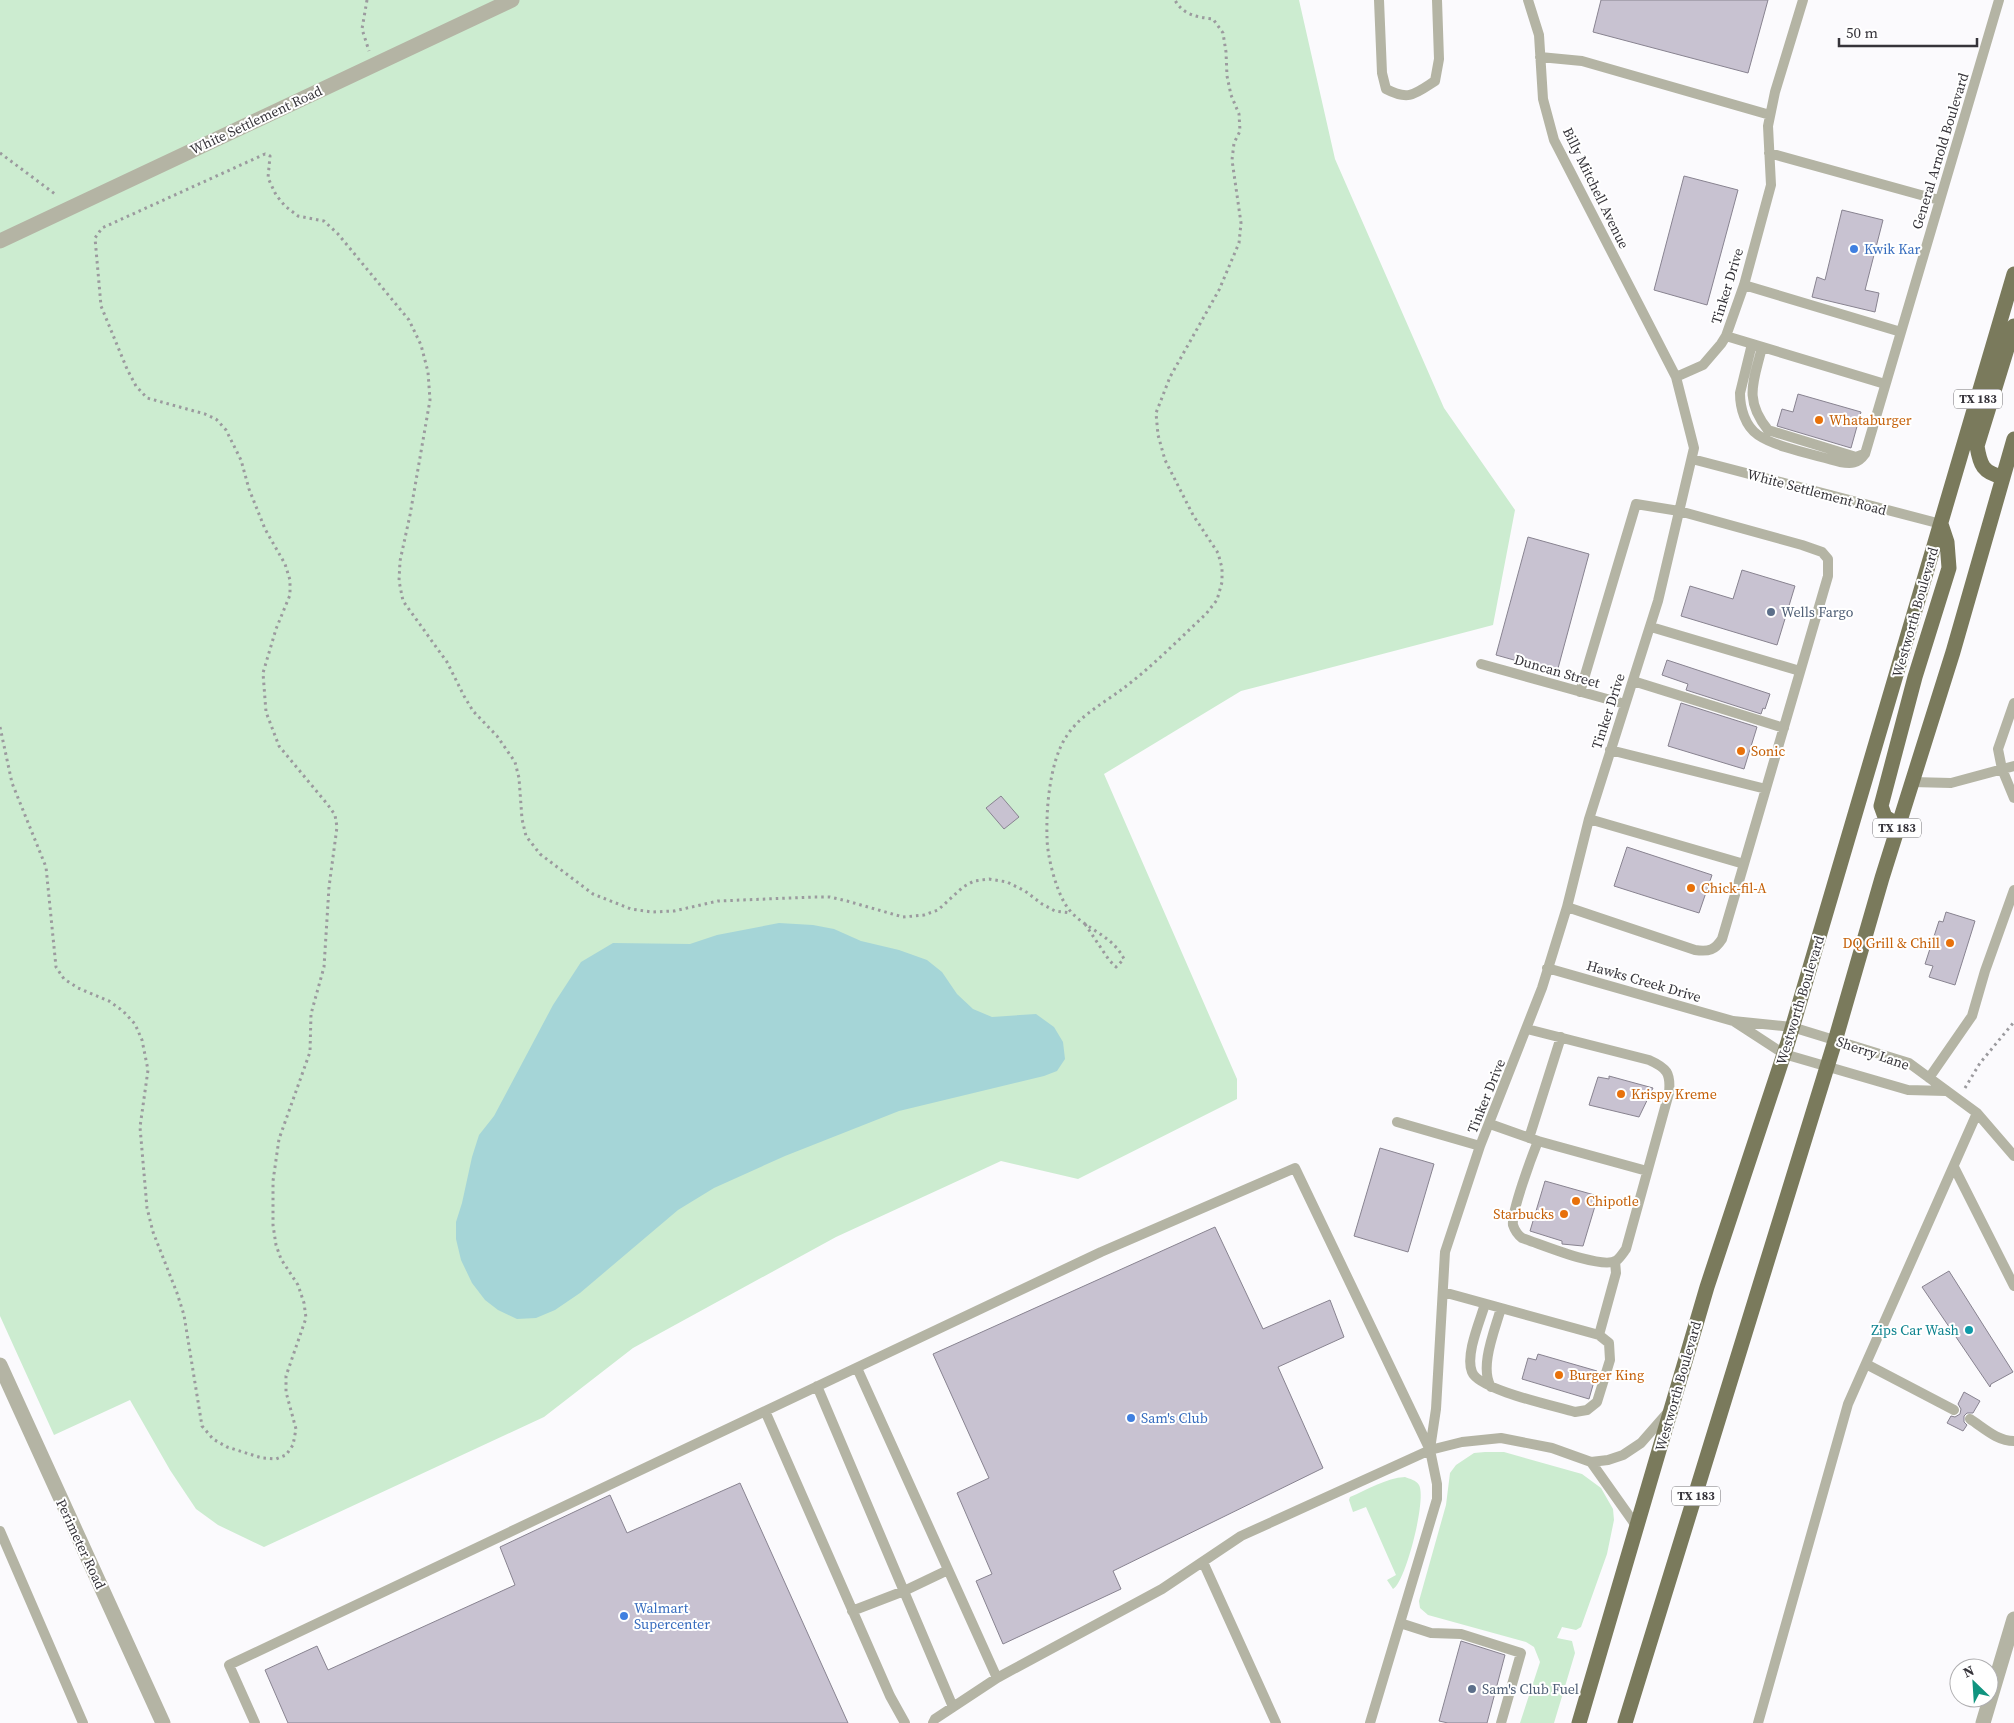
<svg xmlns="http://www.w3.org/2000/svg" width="2014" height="1723" viewBox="0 0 2014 1723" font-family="'Source Serif 4',serif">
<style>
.green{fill:#ccecd0}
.water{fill:#a5d5d7}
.building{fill:#c8c2d1;stroke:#888390}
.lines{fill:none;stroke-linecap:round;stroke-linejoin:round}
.path{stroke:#9b9a9e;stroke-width:3;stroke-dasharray:2.5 4;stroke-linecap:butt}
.lane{stroke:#b4b4a4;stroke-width:10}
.street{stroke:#b4b4a4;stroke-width:15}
.primary{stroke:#7a7a5c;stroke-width:15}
.shop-dot{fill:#3f7fe0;stroke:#fff;stroke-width:2}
.food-dot{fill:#e8710a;stroke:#fff;stroke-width:2}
.service-dot{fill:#5c6f8a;stroke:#fff;stroke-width:2}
.culture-dot{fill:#0f9aa8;stroke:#fff;stroke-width:2}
.labels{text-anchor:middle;stroke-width:4;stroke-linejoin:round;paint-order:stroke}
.shield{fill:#fff;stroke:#727175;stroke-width:1}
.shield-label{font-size:12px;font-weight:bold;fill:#36343a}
.street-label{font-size:14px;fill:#36343a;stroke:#fff}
.shop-label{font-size:14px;fill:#366cbe;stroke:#fff;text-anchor:start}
.food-label{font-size:14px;fill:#c56008;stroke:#fff;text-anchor:start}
.service-label{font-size:14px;fill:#4e5e75;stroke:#fff;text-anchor:start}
.culture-label{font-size:14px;fill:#0d838f;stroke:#fff;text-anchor:end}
</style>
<rect width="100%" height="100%" fill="#fbfafd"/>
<!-- green -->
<path class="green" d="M0,0H1299L1335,159L1444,408L1515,510L1493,625L1241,691L1104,774L1237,1079V1099L1078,1179L1001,1161L836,1237L633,1348L544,1417L264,1547L218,1525L196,1509L170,1470L130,1400L54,1435L0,1316Z
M1485,1452H1504L1582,1474L1601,1488L1613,1509L1614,1520L1607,1554L1581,1627L1576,1630L1562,1627L1557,1638L1572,1641L1575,1653L1554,1723H1520L1540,1662L1534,1647L1526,1642L1428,1615L1420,1608L1419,1601L1446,1505L1450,1473L1456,1465L1474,1453Z
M1405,1477C1410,1479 1416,1480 1419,1485C1427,1499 1405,1584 1393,1589L1387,1580L1396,1575L1366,1507L1353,1512L1349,1500L1350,1497C1367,1490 1386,1478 1405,1477Z"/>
<!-- water -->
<path class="water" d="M779,923L813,925L834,929L861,941L899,950L927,960L942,972L957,994L973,1009L992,1017L1036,1014L1054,1027L1063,1042L1065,1059L1057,1071L1044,1076L899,1111L785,1156L714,1188L678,1210L580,1293L555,1310L536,1318L517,1319L498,1310L485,1300L472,1283L461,1260L456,1239V1222L462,1203L472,1157L479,1135L494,1116L553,1005L581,962L613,943L690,944L717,935Z"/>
<!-- building -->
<path class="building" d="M1601,0H1768L1748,73L1593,32Z
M1684,176L1738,190L1707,305L1654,290Z
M1842,210L1883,220L1865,290L1879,293L1875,312L1812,297L1817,277L1825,280Z
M1798,394L1861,412L1851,448L1777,426L1782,409L1793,412Z
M1528,537L1589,554L1557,672L1496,655Z
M1742,570L1795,586L1777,645L1681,616L1690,586L1733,599Z
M1667,660L1770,694L1765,709L1763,708L1761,714L1686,690L1688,684L1662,675Z
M1681,703L1757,727L1744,769L1668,746Z
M1001,796L1019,817L1004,829L986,808Z
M1627,847L1712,875L1699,913L1614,886Z
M1946,912L1975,921L1955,985L1929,977L1933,966L1925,964L1939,921L1943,922Z
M1609,1076L1653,1088L1639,1117L1589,1105L1598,1077L1609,1079Z
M1380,1148L1434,1164L1408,1252L1354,1236Z
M1545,1181L1598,1196L1583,1246L1562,1244V1241L1530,1231Z
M1215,1227L1263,1329L1330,1300L1344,1337L1278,1367L1323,1468L1113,1571L1121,1589L1003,1644L976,1581L992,1574L957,1493L989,1478L933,1354Z
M1949,1271L2013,1372L1991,1384L1990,1387L1922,1287Z
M1538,1354L1597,1371L1589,1399L1522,1379L1528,1358L1536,1360Z
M1964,1392L1980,1401L1973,1413H1967L1964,1416V1422L1967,1425L1963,1431L1947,1423L1951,1416L1955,1417L1960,1414L1961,1409L1958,1404Z
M740,1483L848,1723H288L265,1670L317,1646L328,1670L515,1585L500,1547L610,1495L627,1533Z
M1461,1641L1505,1655L1487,1723H1448L1439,1721Z"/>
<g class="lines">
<!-- path -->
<path class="path" d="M367,0L362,29L369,51
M0,153L55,194
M0,727L12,783L46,867L56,967L64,979L78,988L109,1001L123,1011L135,1024L142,1040L148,1070L140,1127L147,1208L153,1232L177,1293L184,1315L202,1426L213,1439L227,1447L262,1458L276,1459L286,1455L293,1445L296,1429L286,1392V1376L306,1318L304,1303L298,1285L281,1259L276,1245L273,1225V1181L279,1139L310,1052L311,1014L324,967L329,887L337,827L335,815L328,805L279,746L266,712L263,673L276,629L290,595V580L285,564L265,529L249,489L241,460L226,430L216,419L205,414L147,398L136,386L127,369L101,306L95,238L102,228L265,154L270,156L268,178L276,195L285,206L298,216L324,221L338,234L409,320L421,345L428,372L430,400L410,515L400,561L399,581L403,601L447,662L464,696L473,711L497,736L515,762L519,778L522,819L526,836L540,854L593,894L631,909L652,912L674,911L718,901L814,897H830L847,901L903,917L924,915L938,910L963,887L974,881L989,879L1007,882L1025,891L1042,904L1055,911L1071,913
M1085,924L1109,960L1116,967L1124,959C1111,932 1078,928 1064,902C1055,886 1047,855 1047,837C1046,808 1050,761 1066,737C1078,717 1102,704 1121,690C1151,668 1178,640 1206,614L1217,600L1222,582V568L1218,553L1193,515L1165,460L1158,435L1156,413L1170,377L1219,290L1239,243L1241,223L1232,160L1234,143L1240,131L1239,114L1231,95L1227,76L1226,52L1223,33L1213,19C1197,17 1183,15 1175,0
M1965,1088L1980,1063L2014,1022"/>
<!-- lane -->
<path class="lane" d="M1379,0L1382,73L1386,89C1409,101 1415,94 1435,81L1439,59L1437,0
M1540,57L1582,61L1770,115
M1769,153L1939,200
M1744,285L1901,332
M1726,336L1885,384
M1752,344L1740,393C1740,408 1745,426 1758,435C1777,448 1817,455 1840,462C1851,464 1858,464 1865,454L1999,0
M1762,347C1754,381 1743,399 1768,430L1856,457L1864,454
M1676,377L1703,365L1721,344L1726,336L1744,285L1771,185L1768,126L1775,92L1803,0
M1692,459L1941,524
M1651,627L1800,671
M1481,664L1625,704
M1633,681L1784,728
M1580,692L1636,504L1679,511L1802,545L1822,552L1828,559V576L1744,864
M2014,703L1998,749L2002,769L2014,798
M1610,750L1766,789
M1912,782L1951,783L2014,766
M1567,907L1695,950C1709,952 1715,950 1722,939L1744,864L1589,819
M1547,968L1733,1021L1792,1027L1909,1063L1977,1113L2014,1156
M1735,1022L1784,1054L1908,1090L1946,1091
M1929,1078L1972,1016L1985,971L2014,890
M1397,1122L1480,1146
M1490,1124L1538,1141C1532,1156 1511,1212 1513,1225C1515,1231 1518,1235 1522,1238C1541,1244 1599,1269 1616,1261C1620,1258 1623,1253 1626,1249L1669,1093C1671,1073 1667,1068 1649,1060L1527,1029
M1529,1138L1561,1037
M1538,1141L1647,1171
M1954,1167L2014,1286
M1443,1292L1599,1335L1609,1343L1610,1360L1597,1402L1587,1410L1575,1412C1555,1406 1479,1390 1472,1372C1465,1355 1480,1321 1485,1304
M1599,1335L1616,1273L1615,1261
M1866,1364L1954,1410
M857,1368L997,1678
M817,1386L953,1707
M1491,1387C1479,1367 1495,1330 1501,1308
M765,1411L890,1696L905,1723
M1970,1419C1984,1428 1997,1441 2014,1441
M1430,1449L1436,1409L1445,1252L1480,1146L1542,988L1567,907L1589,819L1658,601L1694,448L1676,377L1554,140L1543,99L1539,35L1528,0
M1591,1462L1637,1527
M0,1531L83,1723
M1203,1562L1276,1723
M852,1611L904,1591L948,1570
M1400,1623L1431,1633L1461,1634L1521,1653L1501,1723
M255,1723L229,1665L1101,1252L1295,1168L1430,1450L1437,1484V1499L1370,1723
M933,1723L935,1719L997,1678L1162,1589L1241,1536L1430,1450L1462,1442L1501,1438L1552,1448L1591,1462L1608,1460L1623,1455L1641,1443L1669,1411
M1758,1723L1848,1404L1977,1113"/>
<!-- street -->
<path class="street" d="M0,241L512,0
M0,1365L163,1723
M1983,1723L2014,1619"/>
<!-- primary -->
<path class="primary" d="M2003,477C1983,473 1980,465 1977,446L2014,326
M1898,825L1885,817L1881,806L1915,677L1949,568L1947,542L1941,524
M1579,1723L1707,1287L1788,1042L2014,274
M1625,1723L1835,1041L1882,878L1953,652L2014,439"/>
</g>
<!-- markers -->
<g class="shop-dot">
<circle cx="1854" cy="249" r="5"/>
<circle cx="1131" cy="1418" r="5"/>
<circle cx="624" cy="1616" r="5"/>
</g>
<g class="food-dot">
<circle cx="1819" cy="420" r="5"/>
<circle cx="1741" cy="751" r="5"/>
<circle cx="1691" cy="888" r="5"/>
<circle cx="1950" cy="943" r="5"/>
<circle cx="1621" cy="1094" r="5"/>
<circle cx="1576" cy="1201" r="5"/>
<circle cx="1564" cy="1214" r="5"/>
<circle cx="1559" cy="1375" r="5"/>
</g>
<g class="service-dot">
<circle cx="1771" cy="612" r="5"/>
<circle cx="1472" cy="1689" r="5"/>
</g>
<circle class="culture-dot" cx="1969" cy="1330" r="5"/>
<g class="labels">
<!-- shield labels -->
<g class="shield">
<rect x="1954" y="389.5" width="48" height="19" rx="4"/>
<rect x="1873" y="818.5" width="48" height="19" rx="4"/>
<rect x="1672" y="1486.5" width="48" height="19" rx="4"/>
</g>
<g class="shield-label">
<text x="1978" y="403">TX 183</text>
<text x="1897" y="832">TX 183</text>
<text x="1696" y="1500">TX 183</text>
</g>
<!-- street labels -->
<g class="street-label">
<text transform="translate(256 120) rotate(-25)" y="5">White Settlement Road</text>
<text transform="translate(1940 151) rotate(-73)" y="5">General Arnold Boulevard</text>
<text transform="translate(1596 188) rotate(64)" y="5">Billy Mitchell Avenue</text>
<text transform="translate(1727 286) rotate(-73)" y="5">Tinker Drive</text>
<text transform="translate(1817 492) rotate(15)" y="5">White Settlement Road</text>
<text transform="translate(1915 612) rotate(-74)" y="5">Westworth Boulevard</text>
<text transform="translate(1557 671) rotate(16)" y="5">Duncan Street</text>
<text transform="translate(1608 711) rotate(-72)" y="5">Tinker Drive</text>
<text transform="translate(1644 981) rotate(16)" y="5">Hawks Creek Drive</text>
<text transform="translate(1800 1000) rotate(-73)" y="5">Westworth Boulevard</text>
<text transform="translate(1873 1053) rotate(19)" y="5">Sherry Lane</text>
<text transform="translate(1486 1096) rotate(-68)" y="5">Tinker Drive</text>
<text transform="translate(1678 1386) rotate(-74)" y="5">Westworth Boulevard</text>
<text transform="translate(81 1544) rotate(65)" y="5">Perimeter Road</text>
</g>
<!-- shop labels -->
<g class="shop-label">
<text x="1864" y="254">Kwik Kar</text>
<text x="1141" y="1423">Sam's Club</text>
<text x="634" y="1613">Walmart<tspan x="634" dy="16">Supercenter</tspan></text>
</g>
<!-- food labels -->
<g class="food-label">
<text x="1829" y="425">Whataburger</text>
<text x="1751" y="756">Sonic</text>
<text x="1701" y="893">Chick-fil-A</text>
<text x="1940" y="948" text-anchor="end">DQ Grill &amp; Chill</text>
<text x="1631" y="1099">Krispy Kreme</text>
<text x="1586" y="1206">Chipotle</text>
<text x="1554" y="1219" text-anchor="end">Starbucks</text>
<text x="1569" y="1380">Burger King</text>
</g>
<!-- service labels -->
<g class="service-label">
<text x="1781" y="617">Wells Fargo</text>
<text x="1482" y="1694">Sam's Club Fuel</text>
</g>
<!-- culture labels -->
<g class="culture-label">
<text x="1959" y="1335">Zips Car Wash</text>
</g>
</g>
<!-- north arrow -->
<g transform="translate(1974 1683) rotate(335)"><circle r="24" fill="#ffffff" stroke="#afaeb0"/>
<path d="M0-4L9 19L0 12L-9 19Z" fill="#10947f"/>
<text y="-8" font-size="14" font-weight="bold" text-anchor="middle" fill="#36343a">N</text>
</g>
<!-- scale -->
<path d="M1839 38v8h138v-8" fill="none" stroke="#36343a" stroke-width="2.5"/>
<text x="1846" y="38" font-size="15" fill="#36343a" stroke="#ffffff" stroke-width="4" paint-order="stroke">50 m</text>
</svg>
